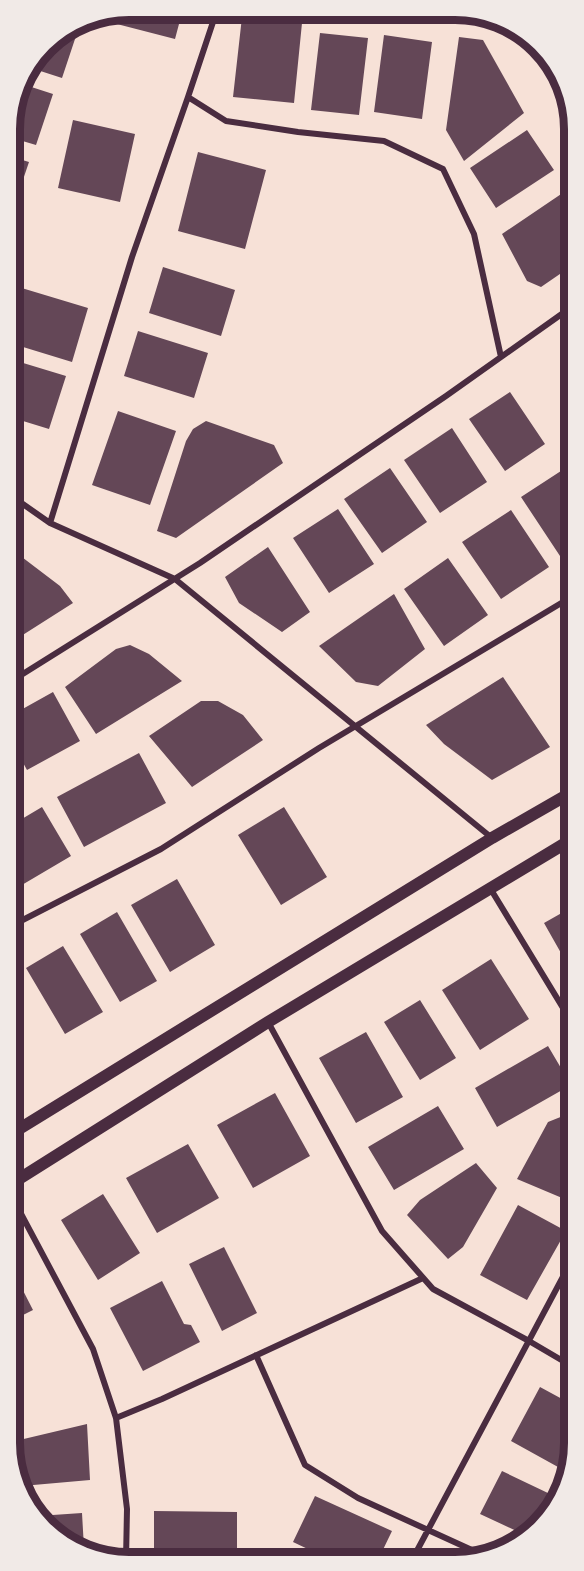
<svg xmlns="http://www.w3.org/2000/svg" width="584" height="1571" viewBox="0 0 584 1571" font-family="'DM Sans',sans-serif">
<style>
.building{fill:#644757}
.lines{fill:none;stroke-linecap:round;stroke-linejoin:round}
.minor{stroke:#4a2c40;stroke-width:6}
.secondary{stroke:#4a2c40;stroke-width:12}
.rim{fill:none;stroke:#4a2c40;stroke-width:8}
</style>
<rect width="100%" height="100%" fill="#f7e1d7"/>
<!-- building -->
<path class="building" d="M128,9H183L175,39L113,23L117,11Z
M242,17L302,23L294,103L233,97Z
M82,18L62,78L28,67L49,39Z
M320,33L368,38L359,115L311,110Z
M384,35L432,42L422,119L374,112Z
M459,37L483,40L524,113L464,161L446,130Z
M19,83L53,94L36,145L9,137V120Z
M73,120L135,134L120,202L58,188Z
M527,130L554,170L496,208L470,168Z
M198,152L266,170L245,249L178,231Z
M9,156L29,162L10,218H9Z
M573,186V265L541,287L527,281L502,234Z
M163,267L235,290L221,336L149,313Z
M15,286L88,308L72,362L10,343V303Z
M138,331L208,353L194,398L124,376Z
M10,359L66,376L49,429L10,417Z
M510,392L545,444L505,471L469,419Z
M118,411L176,431L150,505L92,485Z
M206,421L274,445L283,463L176,538L157,531L186,441L193,429Z
M452,428L487,482L440,513L404,460Z
M390,468L427,522L382,553L344,499Z
M564,469L573,483V547L560,556L521,497Z
M338,509L374,564L329,593L293,538Z
M511,510L549,567L501,599L462,542Z
M268,547L310,612L282,632L239,603L225,577Z
M10,548L60,586L73,603L18,638L10,628Z
M448,558L488,615L444,646L404,589Z
M394,594L425,649L378,686L356,682L319,646Z
M130,645L149,654L182,681L96,734L65,687L116,649Z
M503,677L550,747L492,780L444,744L426,725Z
M53,692L80,741L27,770L10,739V716Z
M201,701H218L243,715L263,740L192,787L149,736Z
M139,753L166,803L84,847L57,797Z
M42,807L71,856L10,892V826Z
M284,807L327,877L281,905L238,835Z
M177,879L215,945L170,972L131,905Z
M574,906V976L544,923Z
M117,912L157,981L120,1002L80,934Z
M63,946L103,1012L65,1034L26,968Z
M491,959L529,1019L480,1050L442,990Z
M420,1000L456,1058L420,1080L384,1022Z
M366,1032L403,1097L356,1123L319,1058Z
M548,1046L571,1085L497,1127L475,1088Z
M275,1093L310,1156L253,1188L217,1125Z
M438,1106L464,1149L394,1190L368,1147Z
M573,1112L574,1113V1203L517,1179L548,1122Z
M188,1144L219,1198L157,1233L126,1178Z
M476,1163L497,1188L463,1247L448,1259L407,1215L420,1200Z
M103,1194L140,1253L98,1280L61,1220Z
M518,1205L566,1231L527,1300L480,1275Z
M224,1247L257,1313L222,1331L189,1264Z
M11,1267L33,1310L11,1321Z
M162,1281L184,1324L191,1325L200,1342L143,1371L110,1308Z
M540,1387L575,1406V1437L558,1467L511,1441Z
M87,1424L90,1480L22,1486L11,1466V1442Z
M502,1471L550,1494L534,1528L523,1534L480,1514Z
M315,1496L392,1531L378,1560H331L293,1542Z
M154,1511L237,1512V1555L154,1553Z
M82,1513L84,1548L44,1527L38,1516Z"/>
<g class="lines">
<!-- minor -->
<path class="minor" d="M217,10L188,97L226,121L298,132L384,141L443,169L474,234L501,357
M10,495L50,523L175,579L492,838
M50,523L132,257L188,97
M10,682L200,563L446,396L573,306
M490,888L574,1026
M11,926L161,849L319,748L573,596
M268,1022L382,1231L433,1289L529,1341L575,1368
M11,1195L93,1349L116,1418L127,1509L126,1560
M256,1355L305,1465L358,1498L485,1556
M116,1418L162,1399L423,1278
M412,1560L574,1256"/>
<!-- secondary -->
<path class="secondary" d="M11,1134L492,838L574,791
M11,1184L268,1022L574,838"/>
</g>
<!-- crop -->
<path d="M0 0H584V1571H0ZM129 20H455A109 109 0 0 1 564 129V1443A109 109 0 0 1 455 1552H129A109 109 0 0 1 20 1443V129A109 109 0 0 1 129 20Z" fill="#f1eae7" fill-rule="evenodd"/>
<path class="rim" d="M129 20H455A109 109 0 0 1 564 129V1443A109 109 0 0 1 455 1552H129A109 109 0 0 1 20 1443V129A109 109 0 0 1 129 20Z"/>
</svg>
